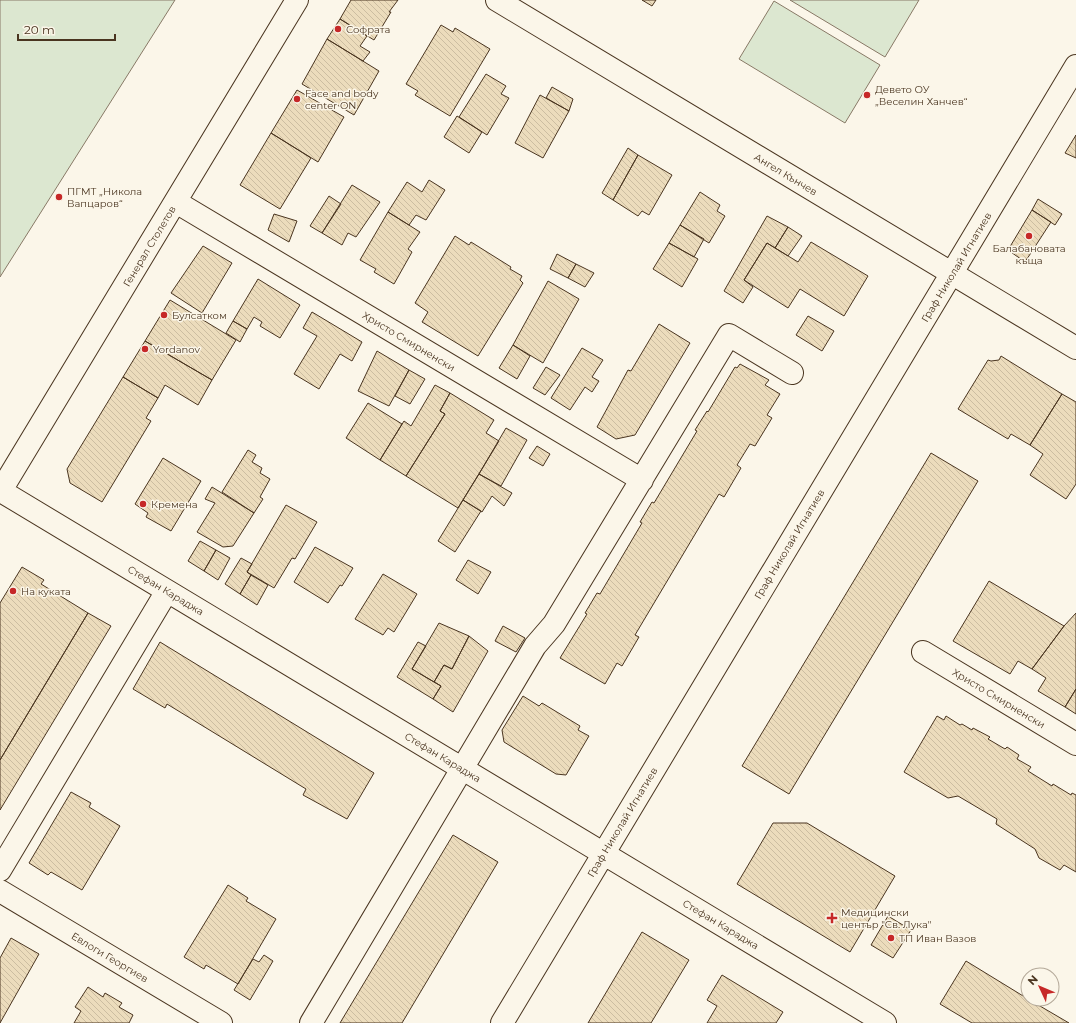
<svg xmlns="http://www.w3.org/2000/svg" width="1076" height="1023" viewBox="0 0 1076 1023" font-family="Montserrat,sans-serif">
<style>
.grass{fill:#dce7d0;stroke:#887966}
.building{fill:url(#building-back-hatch);stroke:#4a3520}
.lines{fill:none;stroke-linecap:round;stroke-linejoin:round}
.minor-casing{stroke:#4a3520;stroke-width:24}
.minor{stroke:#fbf6e9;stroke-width:22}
.poi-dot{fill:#c62828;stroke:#fbf6e9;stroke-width:1.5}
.labels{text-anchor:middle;stroke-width:3;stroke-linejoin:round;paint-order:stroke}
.poi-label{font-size:10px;fill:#4a3520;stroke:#fbf6e9;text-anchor:start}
.street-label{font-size:10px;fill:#4a3520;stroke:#fbf6e9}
</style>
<defs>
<pattern id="building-back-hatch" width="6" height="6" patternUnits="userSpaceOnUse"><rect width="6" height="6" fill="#ecdcbc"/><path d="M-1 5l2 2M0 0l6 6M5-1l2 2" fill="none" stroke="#ccbda1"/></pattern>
</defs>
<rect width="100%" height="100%" fill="#fbf6e9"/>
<!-- grass -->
<path class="grass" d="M0,0H175L0,277Z
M790,0H919L885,57Z
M774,1L880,65L845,123L739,59Z"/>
<!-- building -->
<path class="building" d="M351,0H398L389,12H391L374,40L340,19Z
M642,0H656L652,6Z
M340,19L367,36L360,46L370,52L363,61L327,39Z
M441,25L453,32L455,28L490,49L450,116L415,95L418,91L406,84Z
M327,39L379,71L354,115L302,84Z
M486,74L506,86L501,94L509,98L487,135L459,117Z
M552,87L573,99L569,111L546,98Z
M297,90L344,117L318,162L271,133Z
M540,95L569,111L543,158L515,143Z
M457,116L482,132L469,153L444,137Z
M271,133L311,158L280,209L240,185Z
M1076,135V158L1065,153Z
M628,148L638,155L613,200L602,193Z
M638,155L672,175L649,215L642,211L638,216L613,200Z
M429,180L445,190L426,220L416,215L409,225L388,212L407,182L422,192Z
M352,185L380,202L356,237L348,233L342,245L322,233Z
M700,192L720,205L717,211L725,216L709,243L680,225Z
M329,196L341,204L322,233L310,226Z
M1038,199L1062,214L1055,225L1032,210Z
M1032,210L1051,222L1025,262L1008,250Z
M388,212L420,232L408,249L412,252L394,284L374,272L376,269L360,260Z
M274,214L297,221L289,242L268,230Z
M767,216L788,227L775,248L767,243L744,280L753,287L743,303L724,291Z
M680,225L704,239L694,257L669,243Z
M788,227L802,236L788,256L775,248Z
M455,236L469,245L471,242L511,267L510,269L522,276L520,280L523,283L478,356L422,322L428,312L415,303Z
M811,242L868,276L844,316L800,289L788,308L744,280L767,243L798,262Z
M669,243L698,259L682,287L653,269Z
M203,246L232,263L202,313L171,293Z
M557,254L576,264L568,278L550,269Z
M576,264L594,273L585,287L568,278Z
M258,279L300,305L280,338L260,326L262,322L254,317L247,329L233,321Z
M548,281L579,299L543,363L513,345Z
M170,300L236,340L212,380L145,341Z
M312,312L362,342L352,361L340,354L319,389L294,374L317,336L303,328Z
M808,316L834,331L822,351L796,335Z
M233,321L247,329L240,342L226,333Z
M659,324L690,343L635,435L616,439L597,427L628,370L631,371Z
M145,341L212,380L198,405L165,385L158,398L123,377Z
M513,345L530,356L517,379L499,368Z
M582,348L603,360L592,377L599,381L592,392L585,387L570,410L551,398Z
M377,351L409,370L389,406L358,391Z
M1001,356L1062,394L1030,445L1011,434L1008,439L958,409L988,360L991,361L999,360Z
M740,364L769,380L765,385L780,394L767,415L772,418L755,446L750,444L737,465L741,468L724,497L719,494L635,635L639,637L622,666L617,663L605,684L560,658L587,614L585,613L597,593L600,594L642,523L640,522L652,502L654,503L697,431L695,430L707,411L708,412L735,367L737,368Z
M546,367L560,375L545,395L533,388Z
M409,370L425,379L410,404L395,396Z
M123,377L158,398L146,418L151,421L102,502L70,483L67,469Z
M435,385L450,393L440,411L445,414L406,476L380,460L404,421L411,426Z
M450,393L494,420L486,433L499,441L458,508L406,476L445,414L440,411Z
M1062,394L1076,402V484L1066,499L1030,475L1043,454L1030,445Z
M368,403L402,424L380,460L346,438Z
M506,428L527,440L501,486L479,474Z
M537,446L550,454L543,466L529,458Z
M248,450L256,455L252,462L262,468L260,473L270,479L260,497L263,499L254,513L222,492Z
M931,453L978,481L789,794L742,766Z
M163,458L201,481L171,531L146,517L148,513L135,504Z
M479,474L512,493L504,506L492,496L482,512L463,500Z
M212,487L254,513L233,546L223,547L197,532L215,503L205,499Z
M463,500L481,511L455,552L438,541Z
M286,505L317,522L295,559L292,558L274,588L247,572Z
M200,541L216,550L204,571L188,561Z
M315,547L353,568L342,586L340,585L328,603L294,582Z
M216,550L230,558L218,580L204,571Z
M241,558L252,564L247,572L251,575L240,594L225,584Z
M468,560L491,572L478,594L456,580Z
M22,567L44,580L41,584L88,613L0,760V603Z
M383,574L417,594L394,632L388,628L383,635L355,619Z
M251,575L268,585L257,605L240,594Z
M989,581L1064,626L1032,669L1018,661L1010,674L953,641Z
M88,613L111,626L0,810V760Z
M1076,613V689L1065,707L1038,691L1046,678L1032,669L1064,626Z
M439,623L469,636L452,669L444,665L434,682L412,669Z
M503,626L525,638L516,652L495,641Z
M469,636L488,651L453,712L433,699L441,686L434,682L444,665L452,669Z
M160,642L374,773L347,819L303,795L306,789L167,704L165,708L133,689Z
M418,642L426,646L412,669L441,686L433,699L397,677Z
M1076,689V714L1065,707Z
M523,696L539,706L542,703L580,726L578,730L589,736L566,775L556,774L504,742L502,730Z
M937,716L944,720L946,716L960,725L962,724L972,730L973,728L990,737L988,739L1005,749L1007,747L1019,755L1017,759L1031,767L1028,771L1052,786L1053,784L1071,795L1072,793L1076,795V872L1064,865L1060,870L1039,858L1035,849L996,824L997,819L958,796L948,798L904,772Z
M71,792L91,803L89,807L120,826L82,890L51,872L48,875L29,863Z
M773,823H807L895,876L850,952L737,884Z
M453,835L498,862L402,1023H340Z
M228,885L248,898L246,901L276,919L238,984L206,965L204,969L184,957Z
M888,916L911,930L893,958L871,945Z
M642,932L689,960L651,1023H588Z
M11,938L39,954L0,1023V958Z
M264,955L273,961L250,1000L234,990L253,959L259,962Z
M966,961L1028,999L1069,1023H972L940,1004Z
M722,975L783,1012L776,1023H707L717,1006L707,1000Z
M88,987L103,997L105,993L122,1003L119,1007L133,1015L129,1023H74L81,1011L75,1007Z"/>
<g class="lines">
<!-- minor casing -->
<g class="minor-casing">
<path id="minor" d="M497,0L1076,348
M176,202L642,480
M1,491L885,1023
M0,492L297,0
M923,652L1076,744
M0,870L167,591
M0,891L221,1023
M311,1023L535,646L554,624L729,335L792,373
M502,1023L1076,66"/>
</g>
<!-- minor -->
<use href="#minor" class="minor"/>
</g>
<!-- markers -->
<g class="poi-dot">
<circle cx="338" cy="29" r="4"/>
<circle cx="867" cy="95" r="4"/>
<circle cx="297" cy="99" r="4"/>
<circle cx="59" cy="197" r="4"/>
<circle cx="1029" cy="236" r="4"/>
<circle cx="164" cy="315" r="4"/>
<circle cx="145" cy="349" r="4"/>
<circle cx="143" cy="504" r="4"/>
<circle cx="13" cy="591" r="4"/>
<path d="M830 912h4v4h4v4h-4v4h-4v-4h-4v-4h4z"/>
<circle cx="891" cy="938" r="4"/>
</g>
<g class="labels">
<!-- poi labels -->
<g class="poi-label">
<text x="346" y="33">Софрата</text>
<text x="875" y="93">Девето ОУ<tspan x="875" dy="12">„Веселин Ханчев“</tspan></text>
<text x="305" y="97">Face and body<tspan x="305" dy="12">center ON</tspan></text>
<text x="67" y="195">ПГМТ „Никола<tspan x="67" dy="12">Вапцаров“</tspan></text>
<text x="1029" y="252" text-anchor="middle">Балабановата<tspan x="1029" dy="12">къща</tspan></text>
<text x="172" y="319">Булсатком</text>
<text x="153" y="353">Yordanov</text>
<text x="151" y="508">Кремена</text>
<text x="21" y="595">На куката</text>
<text x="841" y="916">Медицински<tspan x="841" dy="12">център "Св. Лука"</tspan></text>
<text x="899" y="942">ТП Иван Вазов</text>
</g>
<!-- street labels -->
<g class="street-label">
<text transform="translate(786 174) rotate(31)" y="4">Ангел Кънчев</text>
<text transform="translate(149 246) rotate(-59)" y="4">Генерал Столетов</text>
<text transform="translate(956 267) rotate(-59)" y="4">Граф Николай Игнатиев</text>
<text transform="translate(409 341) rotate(31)" y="4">Христо Смирненски</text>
<text transform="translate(789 544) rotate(-59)" y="4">Граф Николай Игнатиев</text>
<text transform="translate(166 590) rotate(31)" y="4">Стефан Караджа</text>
<text transform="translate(999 698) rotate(31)" y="4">Христо Смирненски</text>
<text transform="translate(443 757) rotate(31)" y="4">Стефан Караджа</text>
<text transform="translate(622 822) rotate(-59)" y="4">Граф Николай Игнатиев</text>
<text transform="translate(721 924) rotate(31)" y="4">Стефан Караджа</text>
<text transform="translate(110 957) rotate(31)" y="4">Евлоги Георгиев</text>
</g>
</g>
<!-- north arrow -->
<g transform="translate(1040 987) rotate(314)"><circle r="19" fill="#fbf6e9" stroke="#b4a999"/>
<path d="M0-3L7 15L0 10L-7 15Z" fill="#c62828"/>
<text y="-6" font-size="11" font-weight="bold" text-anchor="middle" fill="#4a3520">N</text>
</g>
<!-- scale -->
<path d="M18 34v6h97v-6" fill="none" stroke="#4a3520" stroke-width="2"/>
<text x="24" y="34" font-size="12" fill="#4a3520" stroke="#fbf6e9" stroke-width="3" paint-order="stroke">20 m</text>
</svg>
